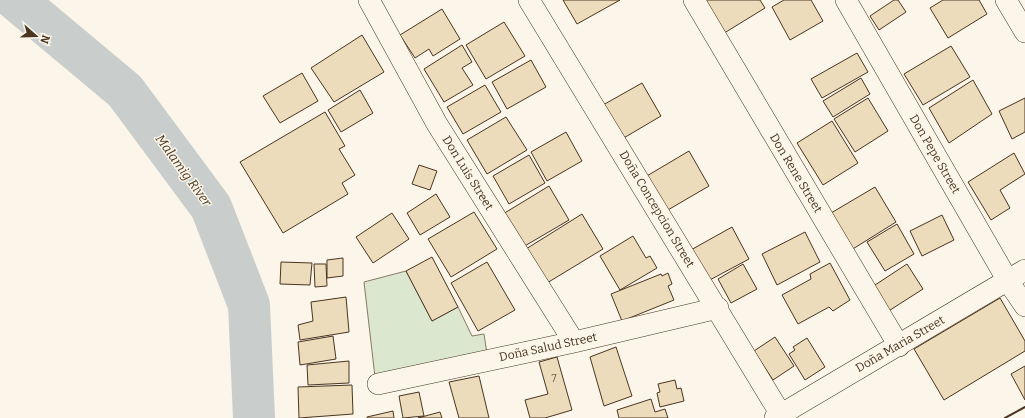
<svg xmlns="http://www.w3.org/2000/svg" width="1025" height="418" viewBox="0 0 1025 418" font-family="Bitter,serif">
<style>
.green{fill:#dce7d0;stroke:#887966}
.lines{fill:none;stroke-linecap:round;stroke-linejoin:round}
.river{stroke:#c9cecd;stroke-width:42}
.building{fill:#ecdcbc;stroke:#4a3520}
.street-casing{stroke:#4a3520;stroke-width:22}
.street{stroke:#fbf6e9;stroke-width:21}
.wall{stroke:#4a3520;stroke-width:2}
.labels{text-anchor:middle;stroke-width:3;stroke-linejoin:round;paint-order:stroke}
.number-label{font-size:10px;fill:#725f47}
.street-label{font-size:12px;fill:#4a3520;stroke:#fbf6e9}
.water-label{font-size:13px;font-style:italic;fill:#4a3520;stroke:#fbf6e9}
</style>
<rect width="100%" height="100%" fill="#fbf6e9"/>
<!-- green -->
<path class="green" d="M406,271L432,321L458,307L472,336L484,334L487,354L375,377L364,282Z"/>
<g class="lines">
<!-- river -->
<path class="river" d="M16,0L125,91L211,207L249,305L254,418"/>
</g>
<!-- building -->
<path class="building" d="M563,0H620L577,24Z
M704,0H760L765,8L721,35Z
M784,0H811L823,21L790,40L772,7Z
M894,0H898L906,12L879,30L870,16Z
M943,0H979L987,14L948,38L930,8Z
M442,9L460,39L433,56L429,49L415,58L400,35Z
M504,22L525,56L486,79L466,45Z
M362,35L384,72L334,102L311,68Z
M462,45L472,62L462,68L473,85L444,102L424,69Z
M951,46L970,77L923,105L904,74Z
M857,53L868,72L822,98L811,79Z
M531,60L546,87L507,109L492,82Z
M302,73L318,101L280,123L263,96Z
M861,78L870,94L833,117L823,101Z
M973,80L992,114L949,143L929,108Z
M642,83L661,116L622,139L603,105Z
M485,85L501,112L463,134L447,107Z
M360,90L373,113L341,132L328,110Z
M868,98L888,131L855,152L834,119Z
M1025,98V132L1012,139L999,111Z
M325,112L345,146L339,149L355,175L342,183L348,194L283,233L240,162Z
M506,117L527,150L487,174L467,140Z
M832,121L858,163L823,185L797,143Z
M566,132L582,161L547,181L531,152Z
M689,151L709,186L661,214L640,180Z
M1014,153L1025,174L1000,190L1010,208L991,220L968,182Z
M529,155L545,183L509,204L493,176Z
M419,165L437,171L430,190L412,184Z
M549,186L569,220L523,247L503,214Z
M875,187L896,222L848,252L826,216Z
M436,194L450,217L420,235L407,213Z
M474,212L497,249L451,277L428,239Z
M392,213L409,239L373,263L356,237Z
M582,214L603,249L547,283L526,249Z
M942,215L954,240L922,256L910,231Z
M897,224L914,254L885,271L867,242Z
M732,227L749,259L706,282L689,251Z
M805,232L820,262L777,285L762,254Z
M633,236L646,258L650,256L657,268L620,290L600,256Z
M432,257L458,307L432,321L406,271Z
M343,258V276L327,278V260Z
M281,262L312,263L310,285L280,284Z
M487,262L515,310L478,331L451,283Z
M830,263L850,300L833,311L829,307L798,324L782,295L811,279L810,274Z
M314,264H326L327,286L315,287Z
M743,264L757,289L731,303L718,279Z
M907,264L923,289L887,312L872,287Z
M668,273L672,284L668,286L674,300L622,321L611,294L661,274L662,276Z
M346,297L349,332L300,340L298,325L313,321L311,302Z
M1000,298L1025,341V351L944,400L914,349Z
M333,336L336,359L300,365L298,342Z
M775,337L794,366L773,380L754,351Z
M807,338L825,367L805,380L789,354L795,350L793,347Z
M616,347L632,396L604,406L590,357Z
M557,357L572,410L545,418H530L525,400L548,394L539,362Z
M349,361V383L308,385L307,365Z
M1025,366V400L1011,374Z
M479,376L489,418H459L449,382Z
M675,380L677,389L681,388L684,401L660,407L657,393L660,392L658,384Z
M352,385L353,414L299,418L298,387Z
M419,392L424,416L403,418L399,396Z
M651,399L655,412L665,409L668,418H619L617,410Z
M393,411L394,418H367V417Z
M440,412L442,418H418Z"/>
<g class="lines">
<!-- street casing -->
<g class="street-casing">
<path id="street" d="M369,0L437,124L574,342
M529,0L783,418
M694,0L899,346
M846,0L1008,281L1025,306
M1006,0L1025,32
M378,384L574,342L718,308
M775,418L1025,270"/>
</g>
<!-- street -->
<use href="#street" class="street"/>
<!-- wall -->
<path class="wall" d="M1005,418L1025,407"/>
</g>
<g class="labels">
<!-- number labels -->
<g class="number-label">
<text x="554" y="382">7</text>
</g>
<!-- street labels -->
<g class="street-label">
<text transform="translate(935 154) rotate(60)" y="4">Don Pepe Street</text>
<text transform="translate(468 173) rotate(58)" y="4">Don Luis Street</text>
<text transform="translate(796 173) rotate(59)" y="4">Don Rene Street</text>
<text transform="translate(657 209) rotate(59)" y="4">Doña Concepcion Street</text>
<text transform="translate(900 344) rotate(-30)" y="4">Doña Maria Street</text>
<text transform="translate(548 347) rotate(-12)" y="4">Doña Salud Street</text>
</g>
<!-- water labels -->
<g class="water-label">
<text transform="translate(184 170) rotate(54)" y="5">Malamig River</text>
</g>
</g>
<!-- north arrow -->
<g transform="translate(36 36) rotate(110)" stroke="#fbf6e9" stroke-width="3" paint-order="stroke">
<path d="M0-3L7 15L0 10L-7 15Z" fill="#4a3520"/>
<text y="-6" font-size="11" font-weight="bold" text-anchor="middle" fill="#4a3520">N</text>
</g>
</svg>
